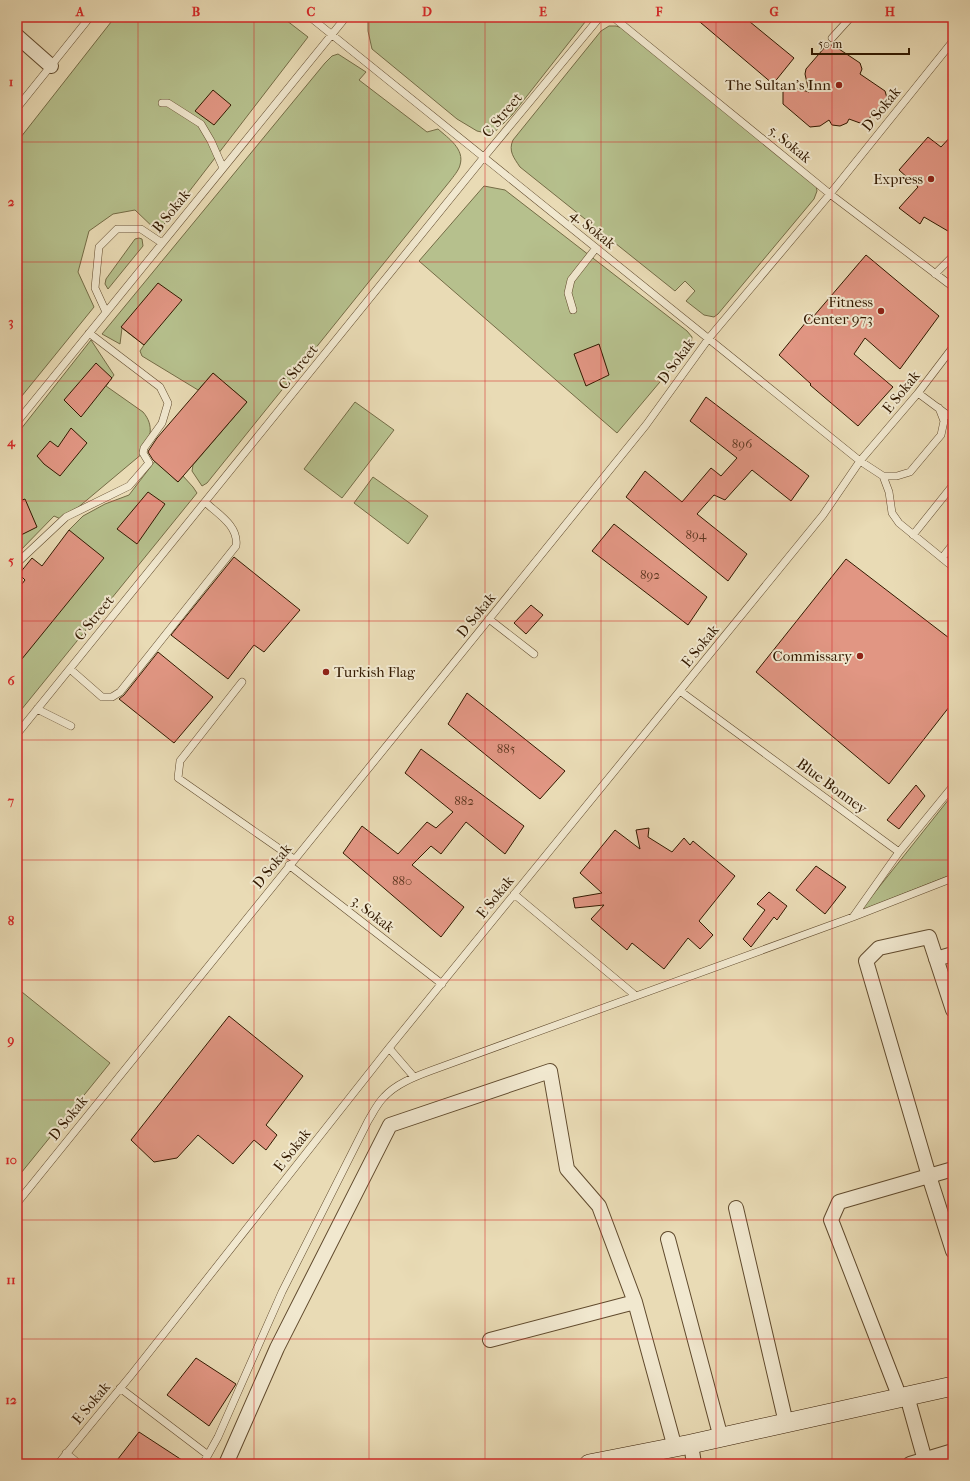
<svg xmlns="http://www.w3.org/2000/svg" width="970" height="1481" viewBox="0 0 970 1481" font-family="'IM FELL French Canon',serif">
<style>
.green{fill:#b6c08d;stroke:#746c46}
.building{fill:#e19683;stroke:#321900}
.lines{fill:none;stroke-linecap:round;stroke-linejoin:round}
.service-casing{stroke:#604a2d;stroke-width:8}
.minor-casing{stroke:#604a2d;stroke-width:16}
.secondary-casing{stroke:#321900;stroke-width:20}
.service{stroke:#f1e8cf;stroke-width:7}
.minor{stroke:#f1e8cf;stroke-width:14}
.secondary{stroke:#f1e8cf;stroke-width:19}
.grid{fill:none;stroke:#d62828;stroke-width:1;stroke-opacity:0.55}
.poi-dot{fill:#8f2418;stroke:#f1e8cf;stroke-width:1.5}
.labels{text-anchor:middle;stroke-width:4;stroke-linejoin:round;paint-order:stroke}
.number-label{font-size:13px;fill:#5e3821}
.poi-label{font-size:15px;fill:#321900;stroke:#f1e8cf;text-anchor:end}
.street-label{font-size:15px;fill:#321900;stroke:#f1e8cf}
.neatline{fill:none;stroke:#d62828;stroke-width:1.5}
.grid-label{font-size:13px;text-anchor:middle;font-weight:bold;fill:#d62828}
</style>
<rect width="100%" height="100%" fill="#e9dbb5"/>
<filter id="stains"><feTurbulence type="fractalNoise" baseFrequency=".005" numOctaves="4"/><feColorMatrix values="0 0 0 0 .2 0 0 0 0 .09 0 0 0 0 .02 0 0 0 .5 -.17"/></filter>
<radialGradient id="worn" r=".72"><stop offset=".6" stop-color="#630" stop-opacity="0"/><stop offset="1" stop-color="#630" stop-opacity=".3"/></radialGradient>
<!-- green -->
<path class="green" d="M115,17H282L308,37L158,232L135,210L113,214L89,231L78,272L94,307L17,402V142Z
M370,17H589L512,115L497,130L486,133L477,131L457,119L372,49L368,31V22Z
M609,26H616L622,28L816,185L817,191L814,199L718,314L714,317L704,315L686,301L695,291L685,281L675,291L520,167C514,158 508,151 513,140L601,31Z
M338,54L366,72L359,80L427,132L438,129C448,138 465,149 460,165C459,170 453,177 450,181L207,483L202,486L192,471L193,465L247,402L213,373L198,390L142,356L140,351L144,345L122,328L120,344L102,334L325,63L332,56Z
M484,186L505,190L687,331L692,337L691,345L617,433L419,261Z
M139,238L142,239L143,246L108,289L105,284L106,279L135,239Z
M91,340L114,375L106,386L143,412C155,426 150,439 143,453L63,520L54,516L17,554V434Z
M355,402L394,430L342,498L304,469Z
M155,461L178,482L183,476L193,487L197,493L17,715V665L69,530L83,516L105,504L129,495Z
M373,477L428,516L408,544L354,503Z
M953,794V874L860,911Z
M17,988L110,1063L17,1178Z"/>
<!-- building -->
<path class="building" d="M694,17H744L794,58L773,84Z
M829,45H833L860,63L862,69L860,74L885,91L887,98L866,122L860,123L849,119L847,123L840,126L832,125L829,120L820,126L810,127L783,104V90L792,87L809,92L805,74L806,69L825,47Z
M213,90L231,105L214,125L195,111Z
M953,134V234L924,217L920,224L899,208L918,187L899,170L928,137L941,147Z
M866,255L939,316L900,369L865,338L854,354L893,387L858,426L810,385L811,384L779,355L811,316L813,317Z
M158,283L182,300L144,345L121,327Z
M599,344L609,375L586,386L574,354Z
M96,363L112,378L81,417L64,400Z
M213,373L247,402L178,482L153,460L148,452L149,450L157,438Z
M706,397L809,476L791,501L752,470L725,500L714,495L697,514L747,554L728,581L626,497L645,471L682,502L711,468L721,476L737,458L690,421Z
M71,428L87,443L60,476L44,464L37,456L50,441L58,447Z
M148,492L165,504L137,544L117,529Z
M25,499L37,527L17,537V502Z
M614,524L707,597L688,625L592,551Z
M69,530L104,558L17,665V590L25,580L19,574L32,558L42,566Z
M234,557L300,610L264,652L254,645L228,679L171,635Z
M846,559L953,641V702L889,784L756,672Z
M531,605L543,615L526,634L514,623Z
M158,652L213,697L174,743L119,699L124,695Z
M467,693L565,771L540,799L448,724Z
M421,749L524,826L505,854L466,822L441,854L431,846L412,865L464,907L441,937L343,853L362,826L398,854L427,822L436,828L453,812L405,773Z
M916,785L925,796L899,829L887,820Z
M649,828L648,837L672,852L684,838L690,845L693,841L735,876L699,921L713,935L700,949L688,938L664,969L632,943L627,950L591,919L604,905L575,908L573,898L602,893L580,873L615,830L640,849L636,830Z
M816,866L846,887L825,914L796,890Z
M769,892L787,906L777,920L774,917L751,947L743,939L765,910L757,904Z
M229,1016L303,1076L266,1125L277,1135L266,1150L254,1140L233,1164L198,1135L177,1158L154,1162L131,1140Z
M196,1358L236,1384L209,1426L167,1395Z
M139,1432L188,1464H114Z"/>
<g class="lines">
<!-- service casing -->
<g class="service-casing">
<path id="service" d="M310,17L860,461L883,476L889,492L892,513L899,523L953,567
M613,17L830,194L953,287
M832,38L851,17
M162,103H168L201,124L211,141L223,168
M17,108L90,17
M935,274L953,256
M573,310L568,293L571,280L596,248
M106,312L95,288L99,247L117,229H141L162,243
M918,393L953,419
M17,422L346,17
M883,476H897L910,472L941,435L944,421L939,408
M913,535L953,485
M942,558L953,544
M17,563L66,517L129,486L149,463L143,453L144,448L162,423L168,403L160,387L89,333
M489,619L534,654
M70,669L102,697H112L120,692L236,546C239,526 218,514 205,502
M242,682L180,761L178,778L294,859
M680,691L899,852L953,786
M37,709L71,726
M17,734L484,157L600,17
M289,865L442,984
M514,894L636,996
M853,917L953,878
M389,1048L414,1077
M17,1203L646,425L709,338L830,194L953,41
M120,1388L208,1455
M66,1453L79,1464
M58,1464L132,1374L389,1048L823,515L860,461L918,393L953,347
M203,1464L218,1437L282,1292L368,1121C373,1113 377,1104 384,1097C396,1084 414,1077 430,1071L853,917L899,852"/>
</g>
<!-- minor casing -->
<g class="minor-casing">
<path id="minor" d="M17,36L51,66
M936,959L953,954
M953,1010L929,937L879,948L866,961L929,1176L953,1251
M736,1208L786,1423
M668,1239L721,1438
M490,1340L635,1302
M907,1396L926,1464
M900,1398L831,1220L839,1202L953,1169
M691,1444L694,1464
M226,1464L277,1348L390,1125L550,1071L567,1169L599,1206L635,1302L675,1448
M910,1464L953,1451"/>
</g>
<!-- secondary casing -->
<g class="secondary-casing">
<path id="secondary" d="M589,1464L691,1444L953,1386"/>
</g>
<!-- service -->
<use href="#service" class="service"/>
<!-- minor -->
<use href="#minor" class="minor"/>
<!-- secondary -->
<use href="#secondary" class="secondary"/>
</g>
<!-- grid -->
<path class="grid" d="M138,17V1464M254,17V1464M369,17V1464M485,17V1464M601,17V1464M716,17V1464M832,17V1464M17,142H953M17,262H953M17,381H953M17,501H953M17,621H953M17,740H953M17,860H953M17,980H953M17,1100H953M17,1220H953M17,1339H953"/>
<!-- markers -->
<g class="poi-dot">
<circle cx="839" cy="85" r="4"/>
<circle cx="931" cy="179" r="4"/>
<circle cx="881" cy="311" r="4"/>
<circle cx="860" cy="656" r="4"/>
<circle cx="326" cy="672" r="4"/>
</g>
<g class="labels">
<!-- number labels -->
<g class="number-label">
<text x="742" y="448">896</text>
<text x="696" y="539">894</text>
<text x="650" y="579">892</text>
<text x="506" y="753">885</text>
<text x="464" y="805">882</text>
<text x="402" y="885">880</text>
</g>
<!-- poi labels -->
<g class="poi-label">
<text x="831" y="90">The Sultan's Inn</text>
<text x="923" y="184">Express</text>
<text x="873" y="307">Fitness<tspan x="873" dy="17">Center 973</tspan></text>
<text x="852" y="661">Commissary</text>
<text x="334" y="677" text-anchor="start">Turkish Flag</text>
</g>
<!-- street labels -->
<g class="street-label">
<text transform="translate(881 109) rotate(-51)" y="5">D Sokak</text>
<text transform="translate(502 115) rotate(-50)" y="5">C Street</text>
<text transform="translate(790 144) rotate(39)" y="5">5. Sokak</text>
<text transform="translate(171 211) rotate(-51)" y="5">B Sokak</text>
<text transform="translate(593 229) rotate(39)" y="5">4. Sokak</text>
<text transform="translate(676 361) rotate(-54)" y="5">D Sokak</text>
<text transform="translate(298 367) rotate(-51)" y="5">C Street</text>
<text transform="translate(901 392) rotate(-51)" y="5">E Sokak</text>
<text transform="translate(476 615) rotate(-51)" y="5">D Sokak</text>
<text transform="translate(94 618) rotate(-51)" y="5">C Street</text>
<text transform="translate(700 646) rotate(-51)" y="5">E Sokak</text>
<text transform="translate(832 786) rotate(36)" y="5">Blue Bonney</text>
<text transform="translate(272 866) rotate(-51)" y="5">D Sokak</text>
<text transform="translate(495 897) rotate(-51)" y="5">E Sokak</text>
<text transform="translate(373 914) rotate(38)" y="5">3. Sokak</text>
<text transform="translate(68 1118) rotate(-51)" y="5">D Sokak</text>
<text transform="translate(292 1150) rotate(-52)" y="5">E Sokak</text>
<text transform="translate(91 1403) rotate(-50)" y="5">E Sokak</text>
</g>
</g>
<!-- margin -->
<rect width="970" height="1481" fill="none" stroke="#e9dbb5" stroke-width="44"/>
<!-- scale -->
<path d="M812 48v6h97v-6" fill="none" stroke="#321900" stroke-width="2"/>
<text x="818" y="48" font-size="12" fill="#321900" stroke="#f1e8cf" stroke-width="3" paint-order="stroke">50 m</text>
<rect x="22" y="22" width="926" height="1437" class="neatline"/>
<g class="grid-label">
<text x="80" y="16">A</text>
<text x="196" y="16">B</text>
<text x="311" y="16">C</text>
<text x="427" y="16">D</text>
<text x="543" y="16">E</text>
<text x="659" y="16">F</text>
<text x="774" y="16">G</text>
<text x="890" y="16">H</text>
<text x="11" y="86">1</text>
<text x="11" y="206">2</text>
<text x="11" y="326">3</text>
<text x="11" y="446">4</text>
<text x="11" y="565">5</text>
<text x="11" y="685">6</text>
<text x="11" y="805">7</text>
<text x="11" y="925">8</text>
<text x="11" y="1044">9</text>
<text x="11" y="1164">10</text>
<text x="11" y="1284">11</text>
<text x="11" y="1404">12</text>
</g>
<rect width="100%" height="100%" filter="url(#stains)"/>
<rect width="100%" height="100%" fill="url(#worn)"/>
</svg>
